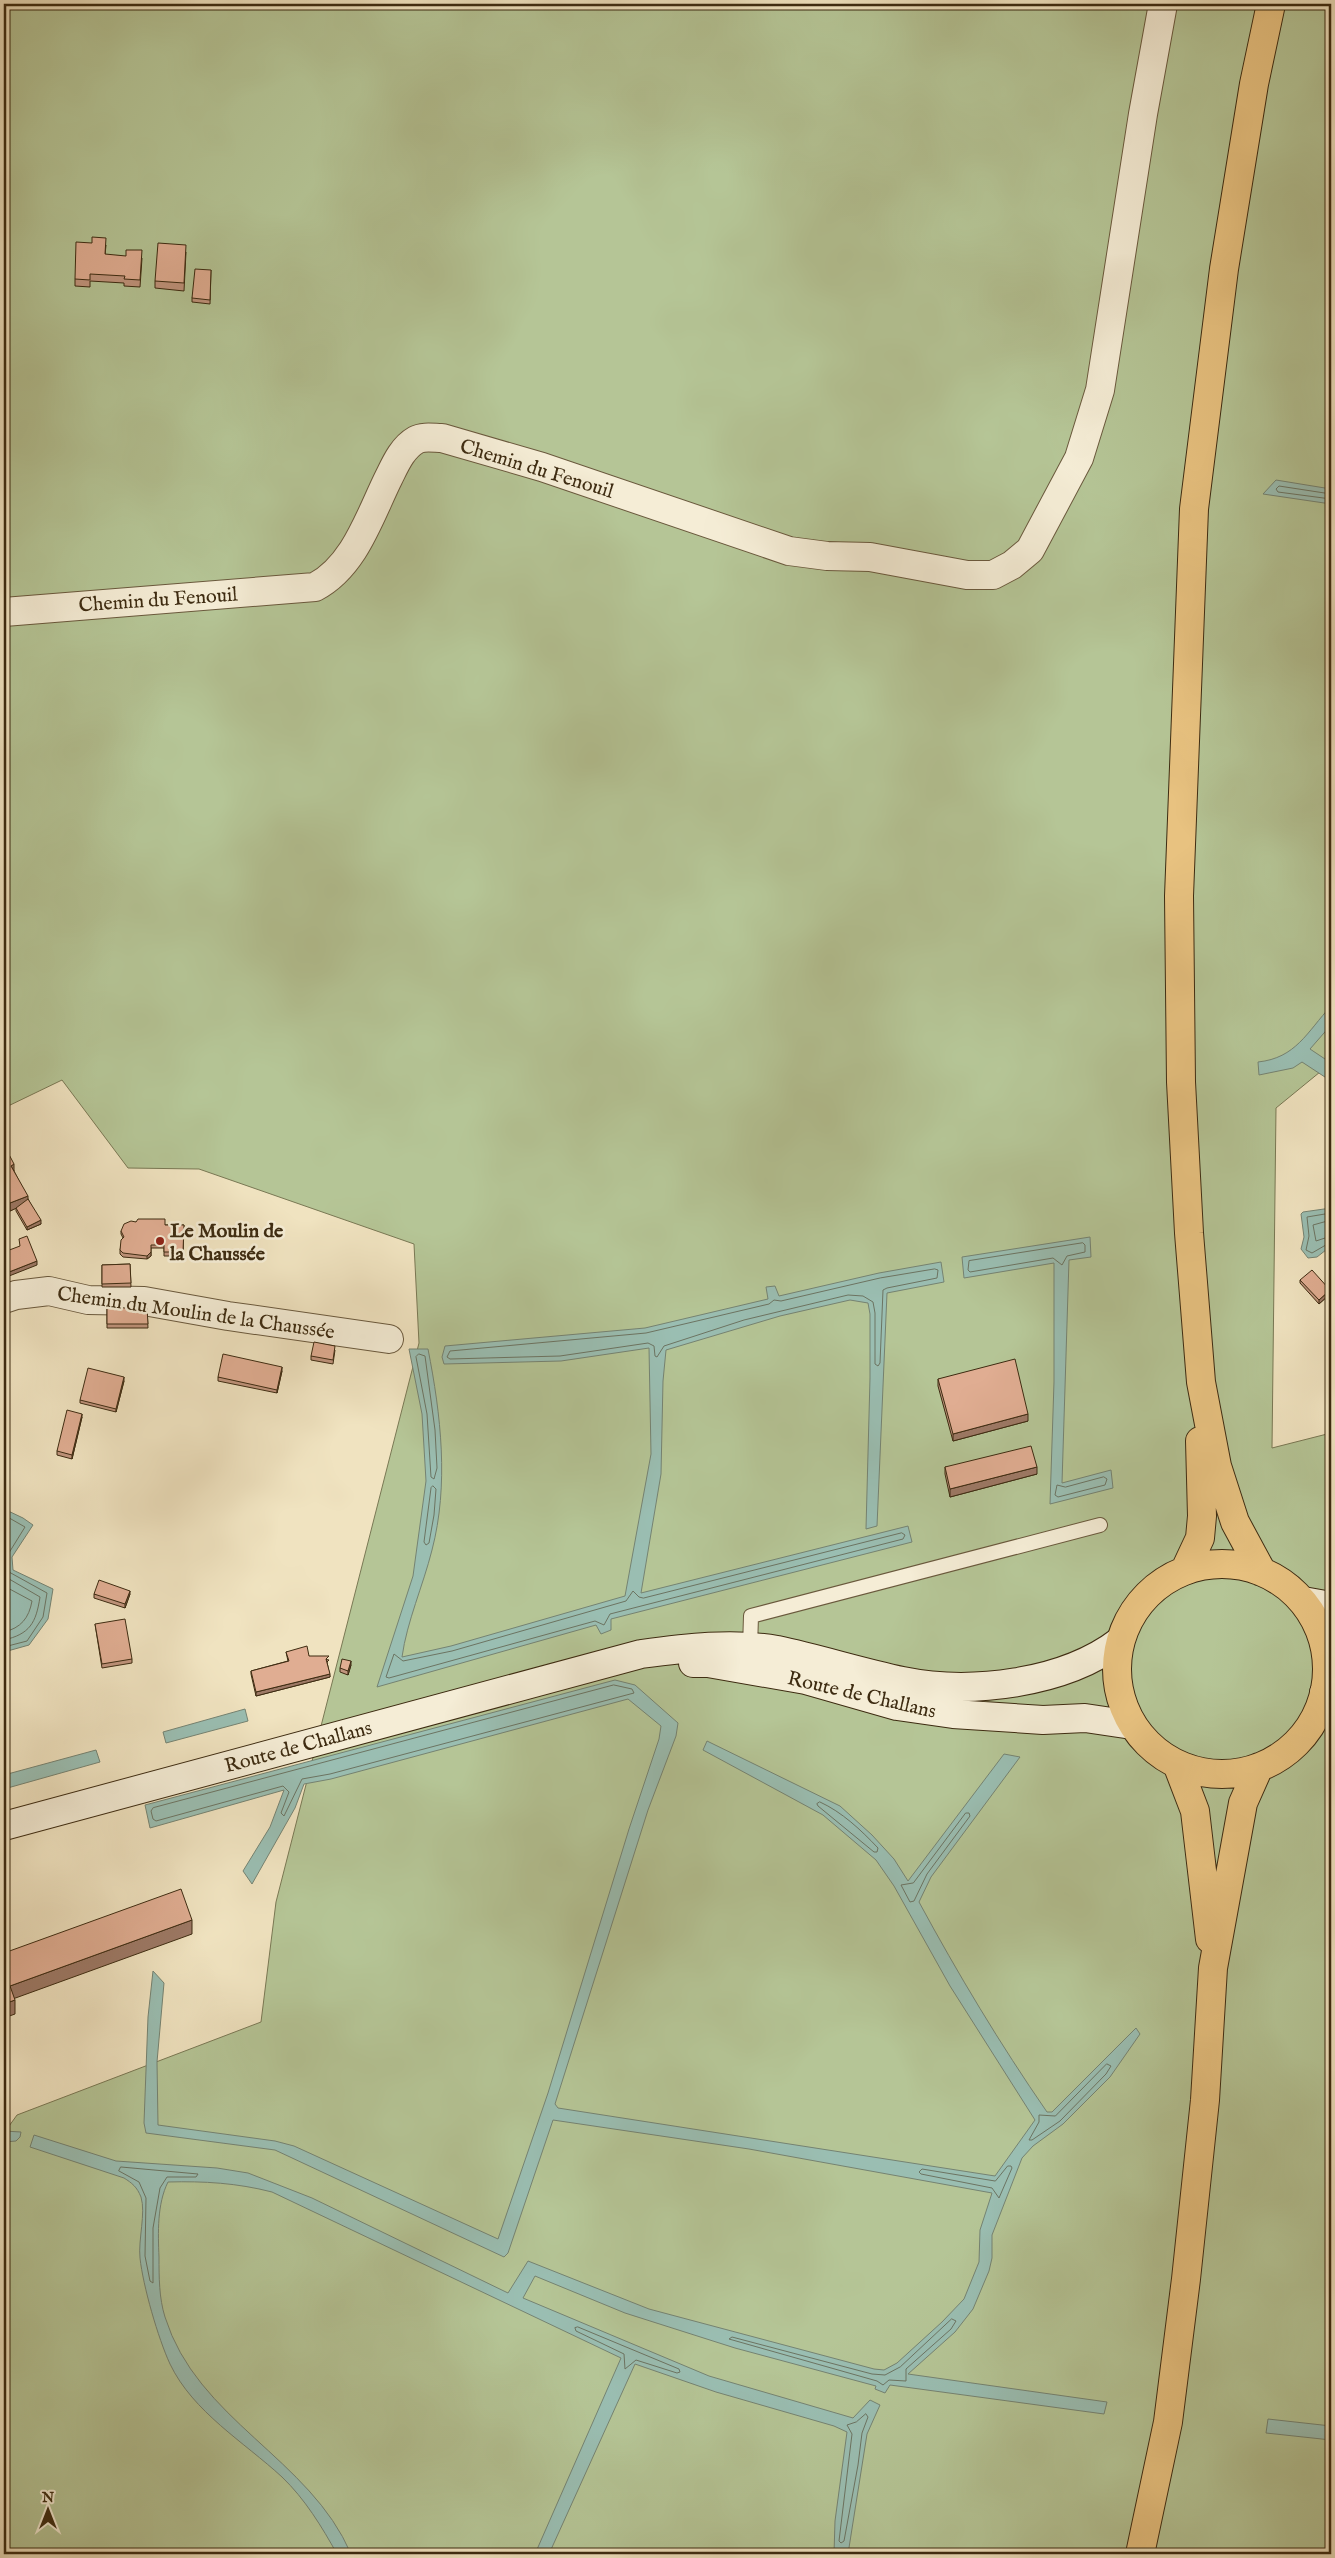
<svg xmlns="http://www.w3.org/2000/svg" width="1335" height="2558" viewBox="0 0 1335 2558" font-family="'IM FELL English',serif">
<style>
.green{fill:#b5c596;stroke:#797854}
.water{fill:#9abeb2;stroke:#758372}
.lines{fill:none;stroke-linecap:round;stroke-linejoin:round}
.shore{stroke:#6c7462;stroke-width:1}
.service-casing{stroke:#6a593d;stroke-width:16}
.minor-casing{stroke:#6a593d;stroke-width:30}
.secondary-casing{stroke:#3d2b11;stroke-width:30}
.primary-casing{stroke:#3d2b11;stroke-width:30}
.service{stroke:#f5edd6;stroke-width:14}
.minor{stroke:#f5edd6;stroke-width:28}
.secondary{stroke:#f5edd6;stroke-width:28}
.primary{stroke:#e8c280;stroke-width:28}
.wall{fill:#c1957e;stroke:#3d2b11}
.shaded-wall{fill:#9d7966;stroke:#3d2b11}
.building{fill:#e0ad92;stroke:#3d2b11}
.poi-dot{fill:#8f2418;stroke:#f5edd6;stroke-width:2}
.labels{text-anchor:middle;stroke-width:5;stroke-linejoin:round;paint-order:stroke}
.street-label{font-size:20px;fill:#3d2b11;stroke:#f5edd6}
.poi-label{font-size:20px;font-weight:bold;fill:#3d2b11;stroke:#f5edd6;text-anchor:start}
</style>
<rect width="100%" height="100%" fill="#f0e3c0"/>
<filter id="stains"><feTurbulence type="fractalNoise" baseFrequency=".004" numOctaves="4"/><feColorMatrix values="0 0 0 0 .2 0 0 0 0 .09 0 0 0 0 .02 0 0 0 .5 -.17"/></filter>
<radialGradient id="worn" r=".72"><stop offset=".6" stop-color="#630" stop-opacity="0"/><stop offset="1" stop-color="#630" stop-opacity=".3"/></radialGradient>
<!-- green -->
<path class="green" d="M4,4H1331V1063L1276,1108L1272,1448L1331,1433V2554H4V2133L17,2115L261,2022L276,1902L419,1343L414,1244L199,1169L128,1168L62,1080L4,1108Z"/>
<!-- water -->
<path class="water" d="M1276,480L1331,489V504L1263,494Z
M1331,1006V1025L1310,1049L1331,1063V1081L1302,1062L1293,1068L1259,1075L1258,1062C1296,1058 1307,1032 1331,1006Z
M1331,1208V1246L1317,1257L1308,1258L1301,1249L1304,1237L1301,1214L1303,1212Z
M1090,1237L1091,1257L1069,1260L1062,1483L1111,1470L1113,1488L1050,1504L1054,1382V1263L964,1278L962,1257Z
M941,1262L944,1282L887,1293L877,1526L866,1529L870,1378V1314L868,1303L850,1300L780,1316L666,1350L663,1381L661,1474L641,1593L908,1526L912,1542L611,1619V1630L601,1634L596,1625L377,1687L413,1576L426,1481L422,1414L409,1349H428C441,1415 449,1485 432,1550C423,1586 407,1621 402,1657L451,1646L625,1596L651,1454L649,1348L561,1361L444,1364L442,1357L445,1346L645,1328L768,1299L766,1287L775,1286L779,1296L879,1273Z
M4,1509L23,1518L33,1525L12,1557L13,1570L53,1589L48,1619L29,1645L4,1652Z
M615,1680L635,1685L678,1723L676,1736L648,1810L555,2104L558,2108L995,2176L1035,2120L950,1986L894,1886L876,1860L823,1815L703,1750L707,1741L840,1806L872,1835L894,1859L908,1881L1004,1754L1020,1757L931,1877L919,1902C958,1974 1000,2044 1047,2112H1052L1136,2028L1140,2034L1110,2077L1063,2124L1033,2146L1022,2158L992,2235V2258L989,2271L973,2309L955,2332L908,2374L1107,2402L1104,2414L890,2385L885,2393L875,2389L876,2386L735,2348L625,2313L535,2276L523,2298L709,2376L853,2418L870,2400L880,2405L867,2434L848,2554H834L835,2521L847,2432L834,2426L716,2392L635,2364L549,2554H535L621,2358L272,2192C237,2183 204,2181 168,2182C157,2204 158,2233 159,2257C159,2277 159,2298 165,2317C197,2420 310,2458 351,2554H337C322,2527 305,2499 282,2477C244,2442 193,2412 170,2364C158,2338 143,2286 140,2258C138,2240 146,2213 141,2197C137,2187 132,2183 124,2178L30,2147L34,2135L116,2161L217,2168L248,2173L312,2198L508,2293L528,2261L649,2309L874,2369L884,2370L897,2363L942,2322L964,2299L979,2262L980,2230L992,2193L749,2149L553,2120L508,2253L504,2257L275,2150L146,2133L144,2123L148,2017L153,1971L164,1983L157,2062L158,2125L275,2141L294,2146L498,2239L548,2093L629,1829L659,1739L661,1726L628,1699L331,1779L304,1784L295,1808L252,1884L243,1871L270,1827L284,1790L150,1828L145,1805Z
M245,1709L248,1721L166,1743L163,1732Z
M96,1750L100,1762L4,1789V1775Z
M4,2131L21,2132L20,2137L16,2141L4,2142Z
M1268,2419L1331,2426V2440L1266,2433Z"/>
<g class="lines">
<!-- shore -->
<path class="shore" d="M1331,494L1279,486L1276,489L1278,492L1331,499
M1331,1213L1307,1217L1309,1236L1306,1250L1312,1253L1331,1242
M1331,1220L1313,1225L1316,1241L1331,1236
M1083,1243L1085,1245V1252L1067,1256L1062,1265L1053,1258L970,1272L968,1270L969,1261Z
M935,1269L938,1270L937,1278L887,1288L883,1290L880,1363L878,1366L875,1364V1313L873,1302L863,1296L848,1295L744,1320L664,1346L657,1357L655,1356L654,1346L648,1343L560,1356L450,1359L447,1357L450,1351L646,1333L769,1304L774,1300L781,1301L880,1278Z
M419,1354L425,1356L435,1430L437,1468L434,1479L431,1477L427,1414L416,1357Z
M1104,1477L1107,1479L1105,1485L1058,1497L1055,1495L1057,1485L1065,1487Z
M433,1486L436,1489L434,1515L429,1543L426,1545L424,1542L431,1488Z
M4,1515L25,1527L7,1556L9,1572L47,1593L43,1617L27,1641L4,1647
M902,1533L905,1535L903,1539L610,1614L604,1625L595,1621L389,1678L386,1677L394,1654L403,1661L452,1651L626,1601L633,1591L639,1597L643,1598Z
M4,1576L40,1597C36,1623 30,1634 4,1640
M4,1586L32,1601C29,1618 21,1628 4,1632
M614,1685L632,1689L634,1693L330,1774L302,1779L284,1816L281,1813L289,1792L283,1786L156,1821L153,1819L151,1811L153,1808Z
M820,1802C842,1812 861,1830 878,1848L877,1852H874L818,1806L817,1804Z
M966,1813H969L970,1816L927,1874L914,1901L910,1902L901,1885L913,1883Z
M1107,2064L1111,2066L1106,2074L1060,2121L1032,2140H1029L1039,2122V2115L1055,2116Z
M1008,2166H1011L1012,2168L999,2198L992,2188L921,2174L919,2172L922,2169L995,2181Z
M121,2167L198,2174L196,2177H167L160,2188L153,2228V2283L150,2281L145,2256L146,2198L139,2182L119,2171Z
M952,2319L956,2321L951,2329L906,2369V2381L889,2380L883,2385L877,2381L729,2339L732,2337L872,2374L885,2375L900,2367Z
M578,2327L679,2369L680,2372L677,2373L636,2360L625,2369L624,2354L576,2331L575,2328Z
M866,2414L868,2417L862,2433L858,2465L844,2541L841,2543L839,2541L852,2434L847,2425L856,2422Z"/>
<!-- service casing -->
<g class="service-casing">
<path id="service" d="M750,1648L751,1616L1100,1525"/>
</g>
<!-- minor casing -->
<g class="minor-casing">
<path id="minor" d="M4,612L315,587C355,566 370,515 389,477C395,465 402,448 416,440C423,436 434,438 442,438L542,467L789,551L827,556L870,557L967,575H993L1012,565L1030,550L1079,458L1100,390L1143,114L1163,4
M4,1299L16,1295L49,1291L88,1300L144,1301L228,1316L389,1339"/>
</g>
<!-- secondary casing -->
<g class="secondary-casing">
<path id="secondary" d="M1303,1601L1331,1606
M693,1663H708L806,1680L897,1706L953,1714L1043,1720L1085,1718L1132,1725
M1324,1693L1331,1687
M4,1826L641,1654C685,1648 733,1642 777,1650C819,1659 860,1672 902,1681C970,1695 1064,1684 1120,1641"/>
</g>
<!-- primary casing -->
<g class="primary-casing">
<path id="primary" d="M1117 1669a105 105 0 1 1 210 0a105 105 0 1 1-210 0Z
M1185,1570L1200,1538L1202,1516L1200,1441
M1262,1572L1235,1522L1217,1466L1201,1382L1189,1233L1181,1082L1179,896L1194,509L1224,269L1254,84L1271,4
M1177,1764L1195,1811L1210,1939
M1140,2554L1168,2422L1186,2279L1205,2100L1213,1968L1243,1803L1259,1767"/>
</g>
<!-- service -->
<use href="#service" class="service"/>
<!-- minor -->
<use href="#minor" class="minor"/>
<!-- secondary -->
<use href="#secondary" class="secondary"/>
<!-- primary -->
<use href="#primary" class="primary"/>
</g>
<!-- wall -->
<path class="wall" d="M106,245L105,255L142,258L140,287L124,286V283L90,281V287L75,286V279Z
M186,252L184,291L155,288V281Z
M211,270L210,304L192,302V298Z
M4,1145L14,1171L28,1199L41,1224L27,1230L16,1211V1208L10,1211L4,1198Z
M136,1222L165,1225H184L183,1256H164V1248H151V1256L147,1259L123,1257L120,1254V1250L123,1238L121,1234V1231Z
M130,1264L131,1287H102V1265Z
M1300,1280L1330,1294L1319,1304L1300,1283Z
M107,1308H147L148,1328H107Z
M335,1350L333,1364L311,1360V1356Z
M282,1371L277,1393L218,1381V1377Z
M938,1379L1028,1421L953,1441L938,1386Z
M124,1381L116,1412L80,1403V1400Z
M82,1417L72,1459L57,1455V1451Z
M945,1467L1037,1474L950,1497L945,1474Z
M94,1594H130L125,1608L94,1598Z
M95,1624L132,1659V1663L102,1668Z
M286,1652L329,1660L327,1662L330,1677L256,1696L251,1674V1671L288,1661Z
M351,1665L348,1675L340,1672V1668Z"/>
<!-- shaded-wall -->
<path class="shaded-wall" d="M14,1164V1171L11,1166Z
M28,1196V1203L10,1211V1203Z
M41,1220V1224L27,1230V1227Z
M151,1252V1256L147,1259V1256Z
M37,1261V1265L4,1278V1274Z
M1330,1290V1294L1319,1304V1300Z
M282,1367V1371L277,1393V1390Z
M124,1377V1381L116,1412V1409Z
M82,1414V1417L72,1459V1455Z
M1028,1414V1421L953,1441V1434Z
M1037,1467V1474L950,1497V1489Z
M130,1591V1594L125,1608V1604Z
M351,1661V1665L348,1675V1671Z
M330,1674V1677L256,1696V1692Z
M192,1920V1934L10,2000V1986Z
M15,2000V2014L4,2018V2004Z"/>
<!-- building -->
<path class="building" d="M92,237L106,238L105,254L126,256V250H142L140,280L124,279L125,276L90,274V280L75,279L76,242L92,243Z
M158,243L186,245L184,283L155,281Z
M195,269L211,270L210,300L192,298Z
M4,1145L14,1164L11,1166L28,1196L10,1203L4,1191Z
M28,1199L41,1220L27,1227L16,1208Z
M138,1219H165V1225H184L183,1252H164V1245H151V1252L147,1256L123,1253L120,1250L121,1240L124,1237L121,1231L124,1224L131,1221L136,1222Z
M27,1236L37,1261L4,1274V1252L20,1246L19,1239Z
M130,1264L131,1283L102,1284V1265Z
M1312,1270L1330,1290L1319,1300L1300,1280Z
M107,1308H147L148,1324H107Z
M314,1342L335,1346L333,1360L311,1356Z
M223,1354L282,1367L277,1390L218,1377Z
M1015,1359L1028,1414L953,1434L938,1379Z
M88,1368L124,1377L116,1409L80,1400Z
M67,1410L82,1414L72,1455L57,1451Z
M1031,1446L1037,1467L950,1489L945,1467Z
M99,1580L130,1591L125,1604L94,1594Z
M125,1619L132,1659L102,1664L95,1624Z
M307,1646L309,1656H329L326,1659L330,1674L256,1692L251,1671L289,1661L286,1652Z
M342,1659L351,1661L348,1671L340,1668Z
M181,1889L192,1920L10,1986L15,2000L4,2004V1953Z"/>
<!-- markers -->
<circle class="poi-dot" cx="160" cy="1241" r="5"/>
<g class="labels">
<!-- street labels -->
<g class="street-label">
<text transform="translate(537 468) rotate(17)" y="7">Chemin du Fenouil</text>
<text transform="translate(158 599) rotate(-4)" y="7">Chemin du Fenouil</text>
<text transform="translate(196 1312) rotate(8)" y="7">Chemin du Moulin de la Chaussée</text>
<text transform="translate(862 1694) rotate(13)" y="7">Route de Challans</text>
<text transform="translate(298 1746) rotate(-15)" y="7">Route de Challans</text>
</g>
<!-- poi labels -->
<g class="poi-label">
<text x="170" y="1237">Le Moulin de<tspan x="170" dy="23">la Chaussée</tspan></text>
</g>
</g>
<!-- margin -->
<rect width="1335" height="2558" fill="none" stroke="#f0e3c0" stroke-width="20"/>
<rect x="5" y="5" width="1325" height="2548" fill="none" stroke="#3d2b11" stroke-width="2.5"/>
<rect x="10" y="10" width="1315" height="2538" fill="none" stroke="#3d2b11"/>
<!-- north arrow -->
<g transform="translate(48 2510)" stroke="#f5edd6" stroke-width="4" paint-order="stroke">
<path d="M0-4L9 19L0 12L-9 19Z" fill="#3d2b11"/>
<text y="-8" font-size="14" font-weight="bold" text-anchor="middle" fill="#3d2b11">N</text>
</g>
<rect width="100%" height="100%" filter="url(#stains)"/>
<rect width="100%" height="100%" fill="url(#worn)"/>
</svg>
